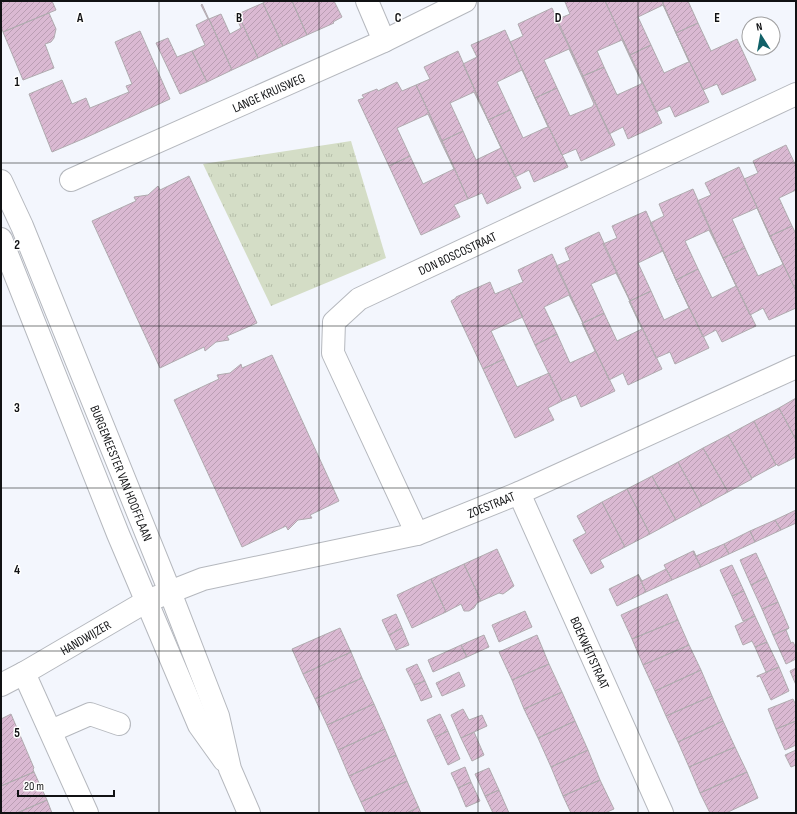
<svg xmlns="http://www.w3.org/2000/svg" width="797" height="814" viewBox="0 0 797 814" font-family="'Sofia Sans Condensed',sans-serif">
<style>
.park{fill:url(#park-tufts)}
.building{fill:url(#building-hatch);stroke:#b0abaf}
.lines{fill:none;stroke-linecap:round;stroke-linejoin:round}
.minor-casing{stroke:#b5b8be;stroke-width:24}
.major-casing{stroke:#b5b8be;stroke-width:24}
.minor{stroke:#fff;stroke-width:22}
.major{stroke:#fff;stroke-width:22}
.grid{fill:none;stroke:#111214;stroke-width:1;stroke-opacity:0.55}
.labels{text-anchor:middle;stroke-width:3;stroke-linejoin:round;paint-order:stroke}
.street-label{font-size:13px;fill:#111214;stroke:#fff}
.grid-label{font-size:13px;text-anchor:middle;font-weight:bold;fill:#111214;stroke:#fff;stroke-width:3;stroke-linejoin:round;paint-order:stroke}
</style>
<defs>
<pattern id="park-tufts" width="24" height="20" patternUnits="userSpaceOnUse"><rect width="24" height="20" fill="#d4ddc6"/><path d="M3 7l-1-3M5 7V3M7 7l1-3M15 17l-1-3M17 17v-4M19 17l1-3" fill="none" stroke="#b5bda9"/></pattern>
<pattern id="building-hatch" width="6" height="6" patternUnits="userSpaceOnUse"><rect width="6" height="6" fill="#dab9d2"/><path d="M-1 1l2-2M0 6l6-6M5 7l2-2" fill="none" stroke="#ba9eb3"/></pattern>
</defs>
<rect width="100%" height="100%" fill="#f3f6fd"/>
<!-- park -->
<path class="park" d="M351,141L386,258L271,306L203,164Z"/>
<!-- building -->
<path class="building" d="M1,1H52L56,10L3,32L1,26Z
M266,1H292L307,35L283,46L263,3Z
M292,1H334L342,17L333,22L334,23L307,35Z
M566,1H605L630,55H629L622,40L597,51L604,67L583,76L556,20L570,14L565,2Z
M605,1H662L676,33L663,5L638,17L651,45L630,55Z
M662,1H688L698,23L676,33Z
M263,3L283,46L258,58L238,14Z
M202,4L232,70L207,82L192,51L205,45L196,25L208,19L201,5Z
M552,8L583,76L582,77L569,49L544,60L557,88L535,98L510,42L523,36L518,24Z
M49,13L56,29L54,38L51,42L45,44L54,68L23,80L3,32Z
M221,14L230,34L241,28L235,15L238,14L258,58L232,70L209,19Z
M698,23L711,51L737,39L756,80L722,95L717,84L703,90L676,33Z
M505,30L535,98L522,70L497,82L510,110L488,120L463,64L477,57L471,45Z
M140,31L170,99L85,138L52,152L29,94L62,80L72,104L86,98L90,108L129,92L126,86L132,84L115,42Z
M676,33L709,102L675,117L670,106L656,112L630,55L651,45L664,73L686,63L689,62Z
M168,38L177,57L192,51L207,82L180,94L156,43Z
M458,51L488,120L474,92L450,103L463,131L442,141L416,85L430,79L424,67Z
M629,55H630L662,123L628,139L623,127L609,134L583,76L604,67L617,95L639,85L642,83Z
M583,76L615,145L581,161L576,149L562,155L535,98L557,88L570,116L592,107L594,104L582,77Z
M397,82L402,91L416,85L442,141L441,142L428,114L397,128L410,156L389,166L358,100L364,98L362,95L377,89L378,91Z
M535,98L568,167L534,182L529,170L515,177L488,120L510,110L523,138L545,128L548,127Z
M488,120L521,188L487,204L482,193L468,199L442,141L463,131L476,160L501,148Z
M442,141L468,199L454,205L460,217L421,235L389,166L410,156L423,184L454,169L441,142Z
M786,145L796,166V190L779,198L792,226L770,236L744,179L758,173L753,161Z
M739,167L770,236V237L757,208L732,219L745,248L723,258L697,201L711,195L705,183Z
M189,176L257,323L227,336L229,340L216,342L205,351L204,347L160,368L92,221L136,201L134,197L148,195L158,186L160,190Z
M693,189L723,258L709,230L685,241L698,269L676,280L650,223L664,216L659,204Z
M646,211L676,280L663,251L638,263L651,291L630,301L603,244L617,238L612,226Z
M792,226L796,234V291L770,236Z
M599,232L630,301L616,273L591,284L604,313L583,323L556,266L570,260L565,248Z
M770,236L796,291V308L769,320L763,308L750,315L723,258L745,248L758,276L780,266L783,264L770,237Z
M552,254L583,323L569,295L544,307L557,334L535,345L509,288L523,282L518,270Z
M723,258L756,326L722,342L716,330L703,337L676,280L698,269L712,298L736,286Z
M676,280L709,348L675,364L670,352L656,358L630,301L651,291L664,320L689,308Z
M490,282L495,294L509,288L523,317L491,331L504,359L483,369L451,301L456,298V297Z
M629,301L662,369L628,385L623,373L609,380L583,323L604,313L617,341L642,329Z
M582,323L615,391L581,407L576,395L562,401L535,345L557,334L570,363L592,353L595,351Z
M272,355L339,501L310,515L312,518L298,520L288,530L286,526L242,547L174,400L219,379L217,375L230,373L241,364L242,368Z
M504,359L517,387L549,373L562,401L548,408L554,420L515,438L483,369Z
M796,398V440L779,408Z
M779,408L796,440V457L778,466L777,464L776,465L754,421Z
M754,421L776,465L752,478L728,435Z
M728,435L752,479L728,492L703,448Z
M703,448L728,492L702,506L678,462Z
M678,462L702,506L676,520L652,476Z
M652,476L676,520L650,534L627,489Z
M627,489L650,534L625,547L602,502Z
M602,502L625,547L600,560L604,567L591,574L573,540L586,533L577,516Z
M796,510V523L781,530L775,520Z
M775,520L781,530L755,542L750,531Z
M750,531L755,542L729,554L724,544Z
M724,544L729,554L701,567L693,551H694L696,556Z
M497,549L514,586L503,594L499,593L481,601L464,564Z
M693,551L701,567L672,580L664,565Z
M756,553L767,577L751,585L740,560Z
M464,564L481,601L477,603L474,608L469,611H464L461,604L446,612L431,579Z
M732,565L744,591L732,596L720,570Z
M666,569L672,580L646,592L638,574L642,581Z
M638,575L646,592L617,606L609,589Z
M767,577L778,602L762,609L751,585Z
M431,579L446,612L412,628L397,595Z
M744,591L755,616L743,621L732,596Z
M667,594L678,620L632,639L621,615Z
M778,602L789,628L773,635L762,609Z
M525,611L532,627L499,642L492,625Z
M396,614L402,628L389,635L382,620Z
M755,616L767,642L755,647L752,641L743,645L735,626Z
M678,620L689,645L643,665L632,639Z
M340,628L351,652L303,674L292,649Z
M402,628L409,645L396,650L389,635Z
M789,628L786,630L791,643L793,642L796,648V659L786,664L773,635Z
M484,635L489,647L467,657L461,645Z
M537,635L549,664L512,680L499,652Z
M767,642L779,667L766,672L755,647Z
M461,645L467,657L433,672L428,660Z
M689,645L701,670L655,691L643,665Z
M351,652L362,678L315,699L303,674Z
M417,664L425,681L414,685L406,669Z
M549,664L562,692L524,709L512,680Z
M779,667L789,691L771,700L760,676L757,677V676Z
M796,668V685L790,671Z
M701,670L712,696L666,716L655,691Z
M459,672L465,686L442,696L436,683Z
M362,678L374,704L327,725L315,699Z
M425,681L432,697L421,701L414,685Z
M562,692L575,721L538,738L524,709Z
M712,696L723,721L678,742L666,716Z
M793,699L796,705V721L776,729L768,709Z
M374,704L385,729L338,750L327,725Z
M463,709L469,720L482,715L487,726L461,738L451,715Z
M11,714L34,768L33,769L34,772L1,786V719Z
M440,714L448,731L435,737L427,720Z
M575,721L588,750L551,767L538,738Z
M723,721L735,747L689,767L678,742Z
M796,721V745L785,750L776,729Z
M385,729L396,755L349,776L338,750Z
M448,731L460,759L448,765L435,737Z
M474,732L484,755L472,761L461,738Z
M735,747L747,772L700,793L689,767Z
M588,750L600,780L563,796L551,767Z
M796,750V765L791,767L785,755Z
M396,755L407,781L361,802L349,776Z
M465,767L471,782L458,788L451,773Z
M489,768L499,790L485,796L475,774Z
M34,772L47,800L17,813H1V786Z
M747,772L758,798L726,813H710L700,793Z
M600,780L614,809L605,813H571L563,796Z
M407,781L418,806L417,808L407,813H366L361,802Z
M471,782L480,801L466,807L458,788Z
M499,790L509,813H493L485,796Z
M47,800L52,813H17Z
M418,806L421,813H407L417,808Z"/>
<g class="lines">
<!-- minor casing -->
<g class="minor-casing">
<g id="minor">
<path d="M367,1L384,41"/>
<path id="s1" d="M71,180L384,41L465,1"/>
<path id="s2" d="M519,493L662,813"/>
<path id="s3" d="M417,534L333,353L334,322L359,299L796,94"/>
<path d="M24,673L87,813"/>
<path id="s4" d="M1,685L24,673L147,601L203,579L417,534L519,493L796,367"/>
<path d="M51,731L90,714L119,724"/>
</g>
</g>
<!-- major casing -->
<g class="major-casing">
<g id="major">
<path id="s5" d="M1,181L22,226L170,592L218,716L230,769L249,813"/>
<path d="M1,239L118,534L199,725L224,760"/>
</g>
</g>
<!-- minor -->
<use href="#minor" class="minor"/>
<!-- major -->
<use href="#major" class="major"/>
</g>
<!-- grid -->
<path class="grid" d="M159,1V813M319,1V813M478,1V813M638,1V813M1,163H796M1,326H796M1,488H796M1,651H796"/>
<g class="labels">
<!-- street labels -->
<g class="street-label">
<text dy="5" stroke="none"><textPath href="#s1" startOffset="216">LANGE KRUISWEG</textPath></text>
<text dy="5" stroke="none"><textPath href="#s3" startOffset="373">DON BOSCOSTRAAT</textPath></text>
<text dy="5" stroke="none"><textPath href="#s5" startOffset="316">BURGEMEESTER VAN HOOFFLAAN</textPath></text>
<text dy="5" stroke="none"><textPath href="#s4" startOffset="527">ZOESTRAAT</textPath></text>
<text dy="5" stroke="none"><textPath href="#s4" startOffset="97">HANDWIJZER</textPath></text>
<text dy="5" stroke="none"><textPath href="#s2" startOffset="175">BOEKWEITSTRAAT</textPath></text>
</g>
</g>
<g class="grid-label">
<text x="80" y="22">A</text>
<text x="239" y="22">B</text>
<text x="398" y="22">C</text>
<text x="558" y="22">D</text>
<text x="717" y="22">E</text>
<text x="17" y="86">1</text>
<text x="17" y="249">2</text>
<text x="17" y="412">3</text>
<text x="17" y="574">4</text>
<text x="17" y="737">5</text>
</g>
<!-- border -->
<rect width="797" height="814" fill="none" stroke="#111214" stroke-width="4"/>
<!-- north arrow -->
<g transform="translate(761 36) rotate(349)"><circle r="19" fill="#ffffff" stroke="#a0a0a1"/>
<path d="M0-3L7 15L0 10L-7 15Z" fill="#116168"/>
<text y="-6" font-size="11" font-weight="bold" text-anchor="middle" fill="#111214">N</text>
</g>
<!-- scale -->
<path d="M18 790v6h96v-6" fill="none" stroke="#111214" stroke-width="2"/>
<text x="24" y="790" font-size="12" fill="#111214" stroke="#ffffff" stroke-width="3" paint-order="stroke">20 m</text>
</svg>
